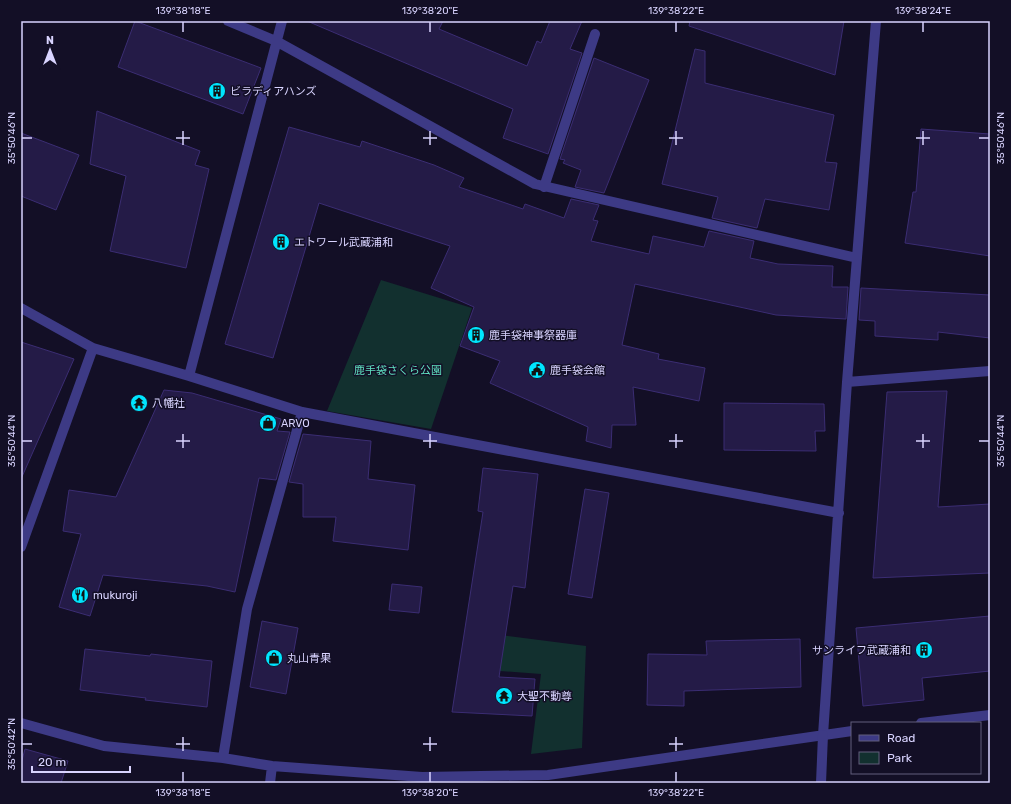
<svg xmlns="http://www.w3.org/2000/svg" width="1011" height="804" viewBox="0 0 1011 804" font-family="Rubik,'Noto Sans JP',sans-serif">
<style>
.green{fill:#12302f}
.building{fill:#241b47;stroke:#3b2d73}
.lines{fill:none;stroke-linecap:round;stroke-linejoin:round}
.minor{stroke:#3d3a85;stroke-width:10}
.tertiary{stroke:#3d3a85;stroke-width:10}
.ticks{fill:none;stroke:#d9d4ff;stroke-width:1.5}
.labels{text-anchor:middle;stroke-width:3;stroke-linejoin:round;paint-order:stroke}
.poi-label{font-size:11px;fill:#d9d4ff;stroke:#130f26;text-anchor:start}
.park-label{font-size:11px;fill:#5fe0c0;stroke:#130f26}
.neatline{fill:none;stroke:#d9d4ff;stroke-width:1.5}
.ticks-label{font-size:10px;text-anchor:middle;fill:#d9d4ff}
</style>
<rect width="100%" height="100%" fill="#130f26"/>
<!-- green -->
<path class="green" d="M381,280L472,308L431,429L327,411Z
M476,632L586,646L582,748L531,754L541,674L473,669Z"/>
<!-- building -->
<path class="building" d="M135,21L261,68L243,114L118,67Z
M307,21H443L439,29L527,66L537,41L541,43L550,21H582L570,49L582,53L548,154L503,138L513,109Z
M690,21H844L835,75L689,26Z
M695,49L705,51V83L834,115L825,162L837,163L829,210L765,199L757,228L712,218L718,197L662,184Z
M594,58L649,80L604,193L575,187L581,170L563,163L565,160L560,159Z
M97,111L200,151L195,165L209,169L186,268L110,251L126,176L90,164Z
M289,127L360,147L362,141L434,165L464,178L459,187L523,209L525,204L564,218L571,199L599,205L593,220L598,221L591,241L649,254L653,236L704,247L709,231L754,241L750,258L778,264L833,266L832,287H848L846,319L776,315L635,284L622,345L659,354L658,359L705,368L699,401L633,387L636,425H612L611,448L586,441L588,427L490,383L500,361L460,346L474,307L431,288L450,246L319,203L273,358L225,344Z
M921,129L990,134V256L905,243L913,192H916Z
M21,133L79,155L56,210L21,196Z
M861,288L990,295V338L938,332V340L875,336V321L859,320Z
M21,342L74,359L21,479Z
M164,390L192,393L281,419L277,431L290,432L276,480L259,478L235,592L207,586L103,575L90,616L59,607L81,534L63,531L69,490L116,497Z
M947,391L938,507L990,504V573L873,578L887,392Z
M724,403L824,404L825,431H815L816,451L724,450Z
M303,434L371,441L368,479L415,485L408,550L333,541L336,517H303V484L289,482Z
M483,468L538,474L525,588L513,586L499,677L535,679L532,716L452,712L483,512L478,511Z
M585,489L609,493L592,598L568,594Z
M392,584L422,587L419,613L389,610Z
M990,616V671L922,678L924,700L863,706L856,628Z
M262,621L298,628L286,694L250,687Z
M800,639L801,687L684,691V706L647,705L648,654L707,655L706,641Z
M85,649L150,656L151,654L212,661L207,707L145,700L146,698L80,690Z
M25,749L68,761L61,783H21V764Z"/>
<g class="lines">
<!-- minor -->
<path class="minor" d="M228,21L276,41L535,184L857,258
M544,187L595,34
M21,308L93,348L189,376L302,412L839,513
M189,376L282,21
M847,382L990,371
M21,547L93,348
M21,723L104,746L223,758L272,766L422,777L548,775L852,731
M921,723L990,715
M823,735L847,382L876,21
M223,758L247,609L302,412
M270,783L272,766"/>
<!-- tertiary -->
<path class="tertiary" d="M821,783L823,735"/>
</g>
<!-- ticks -->
<path class="ticks" d="M183,22V32M430,22V32M676,22V32M923,22V32M183,131V145M430,131V145M676,131V145M923,131V145M22,138H32M176,138H190M423,138H437M669,138H683M916,138H930M979,138H989M183,434V448M430,434V448M676,434V448M923,434V448M22,441H32M176,441H190M423,441H437M669,441H683M916,441H930M979,441H989M183,737V751M430,737V751M676,737V751M22,744H32M176,744H190M423,744H437M669,744H683M183,772V782M430,772V782M676,772V782"/>
<!-- icons -->
<defs>
<g id="building-disc" transform="scale(0.9)"><circle r="9.5" fill="#00e5ff" stroke="#130f26"/><path d="M-4-6H4V6H1V3H-1V6H-4ZM-2.5-4.3h1.7v1.8h-1.7ZM.8-4.3h1.7v1.8H.8ZM-2.5-1h1.7V.8h-1.7ZM.8-1h1.7V.8H.8Z" fill="#111"/></g>
<g id="civic-disc" transform="scale(0.9)"><circle r="9.5" fill="#00e5ff" stroke="#130f26"/><path d="M-.6-6.5H3V-4.5H.6V-3L4-1V1h2V6H-6V1h2V-1L-.6-3ZM-1.2 2.5V6h2.4V2.5Z" fill="#111"/></g>
<g id="temple-disc" transform="scale(0.9)"><circle r="9.5" fill="#00e5ff" stroke="#130f26"/><path d="M0-6L5-2H3V0L6.5 2.5H4V6H1.5V3h-3V6H-4V2.5H-6.5L-3 0V-2H-5Z" fill="#111"/></g>
<g id="shop-disc" transform="scale(0.9)"><circle r="9.5" fill="#00e5ff" stroke="#130f26"/><path d="M-5-2.5h2.3a2.7 3.5 0 0 1 5.4 0H5L5.5 6h-11ZM-1.5-2.5h3a1.5 2.3 0 0 0-3 0Z" fill="#111"/></g>
<g id="restaurant-disc" transform="scale(0.9)"><circle r="9.5" fill="#00e5ff" stroke="#130f26"/><path d="M-5-6h1v4h1v-4h1v4h1v-4h1v5L-1.5 .5V6h-2V.5L-5-1ZM5-6V6H3V1.5H1.5Q1.5-4 5-6Z" fill="#111"/></g>
</defs>
<g fill-rule="evenodd">
<use href="#building-disc" x="217" y="91"/>
<use href="#building-disc" x="281" y="242"/>
<use href="#building-disc" x="476" y="335"/>
<use href="#civic-disc" x="537" y="370"/>
<use href="#temple-disc" x="139" y="403"/>
<use href="#shop-disc" x="268" y="423"/>
<use href="#restaurant-disc" x="80" y="595"/>
<use href="#building-disc" x="924" y="650"/>
<use href="#shop-disc" x="274" y="658"/>
<use href="#temple-disc" x="504" y="696"/>
</g>
<g class="labels">
<!-- poi labels -->
<g class="poi-label">
<text x="230" y="95">ビラディアハンズ</text>
<text x="294" y="246">エトワール武蔵浦和</text>
<text x="489" y="339">鹿手袋神事祭器庫</text>
<text x="550" y="374">鹿手袋会館</text>
<text x="152" y="407">八幡社</text>
<text x="281" y="427">ARVO</text>
<text x="93" y="599">mukuroji</text>
<text x="911" y="654" text-anchor="end">サンライフ武蔵浦和</text>
<text x="287" y="662">丸山青果</text>
<text x="517" y="700">大聖不動尊</text>
</g>
<!-- park labels -->
<g class="park-label">
<text x="398" y="374">鹿手袋さくら公園</text>
</g>
</g>
<!-- border -->
<rect width="1011" height="804" fill="none" stroke="#130f26" stroke-width="44"/>
<!-- legend -->
<rect x="851" y="722" width="130" height="52" fill="#130f26" stroke="#625e7d"/>
<rect x="859" y="735" width="20" height="6" fill="#3d3a85" stroke="#625e7d"/>
<text x="887" y="742" font-size="12" fill="#d9d4ff">Road</text>
<rect x="859" y="752" width="20" height="12" fill="#12302f" stroke="#625e7d"/>
<text x="887" y="762" font-size="12" fill="#d9d4ff">Park</text>
<!-- north arrow -->
<g transform="translate(50 50)" stroke="#130f26" stroke-width="3" paint-order="stroke">
<path d="M0-3L7 15L0 10L-7 15Z" fill="#d9d4ff"/>
<text y="-6" font-size="11" font-weight="bold" text-anchor="middle" fill="#d9d4ff">N</text>
</g>
<!-- scale -->
<path d="M32 766v6h98v-6" fill="none" stroke="#d9d4ff" stroke-width="2"/>
<text x="38" y="766" font-size="12" fill="#d9d4ff" stroke="#130f26" stroke-width="3" paint-order="stroke">20 m</text>
<rect x="22" y="22" width="967" height="760" class="neatline"/>
<g class="ticks-label">
<text x="183" y="14">139°38'18"E</text>
<text x="430" y="14">139°38'20"E</text>
<text x="676" y="14">139°38'22"E</text>
<text x="923" y="14">139°38'24"E</text>
<text transform="translate(11 138) rotate(-90)" y="4">35°50'46"N</text>
<text transform="translate(1000 138) rotate(-90)" y="4">35°50'46"N</text>
<text transform="translate(11 441) rotate(-90)" y="4">35°50'44"N</text>
<text transform="translate(1000 441) rotate(-90)" y="4">35°50'44"N</text>
<text transform="translate(11 744) rotate(-90)" y="4">35°50'42"N</text>
<text x="183" y="796">139°38'18"E</text>
<text x="430" y="796">139°38'20"E</text>
<text x="676" y="796">139°38'22"E</text>
</g>
</svg>
